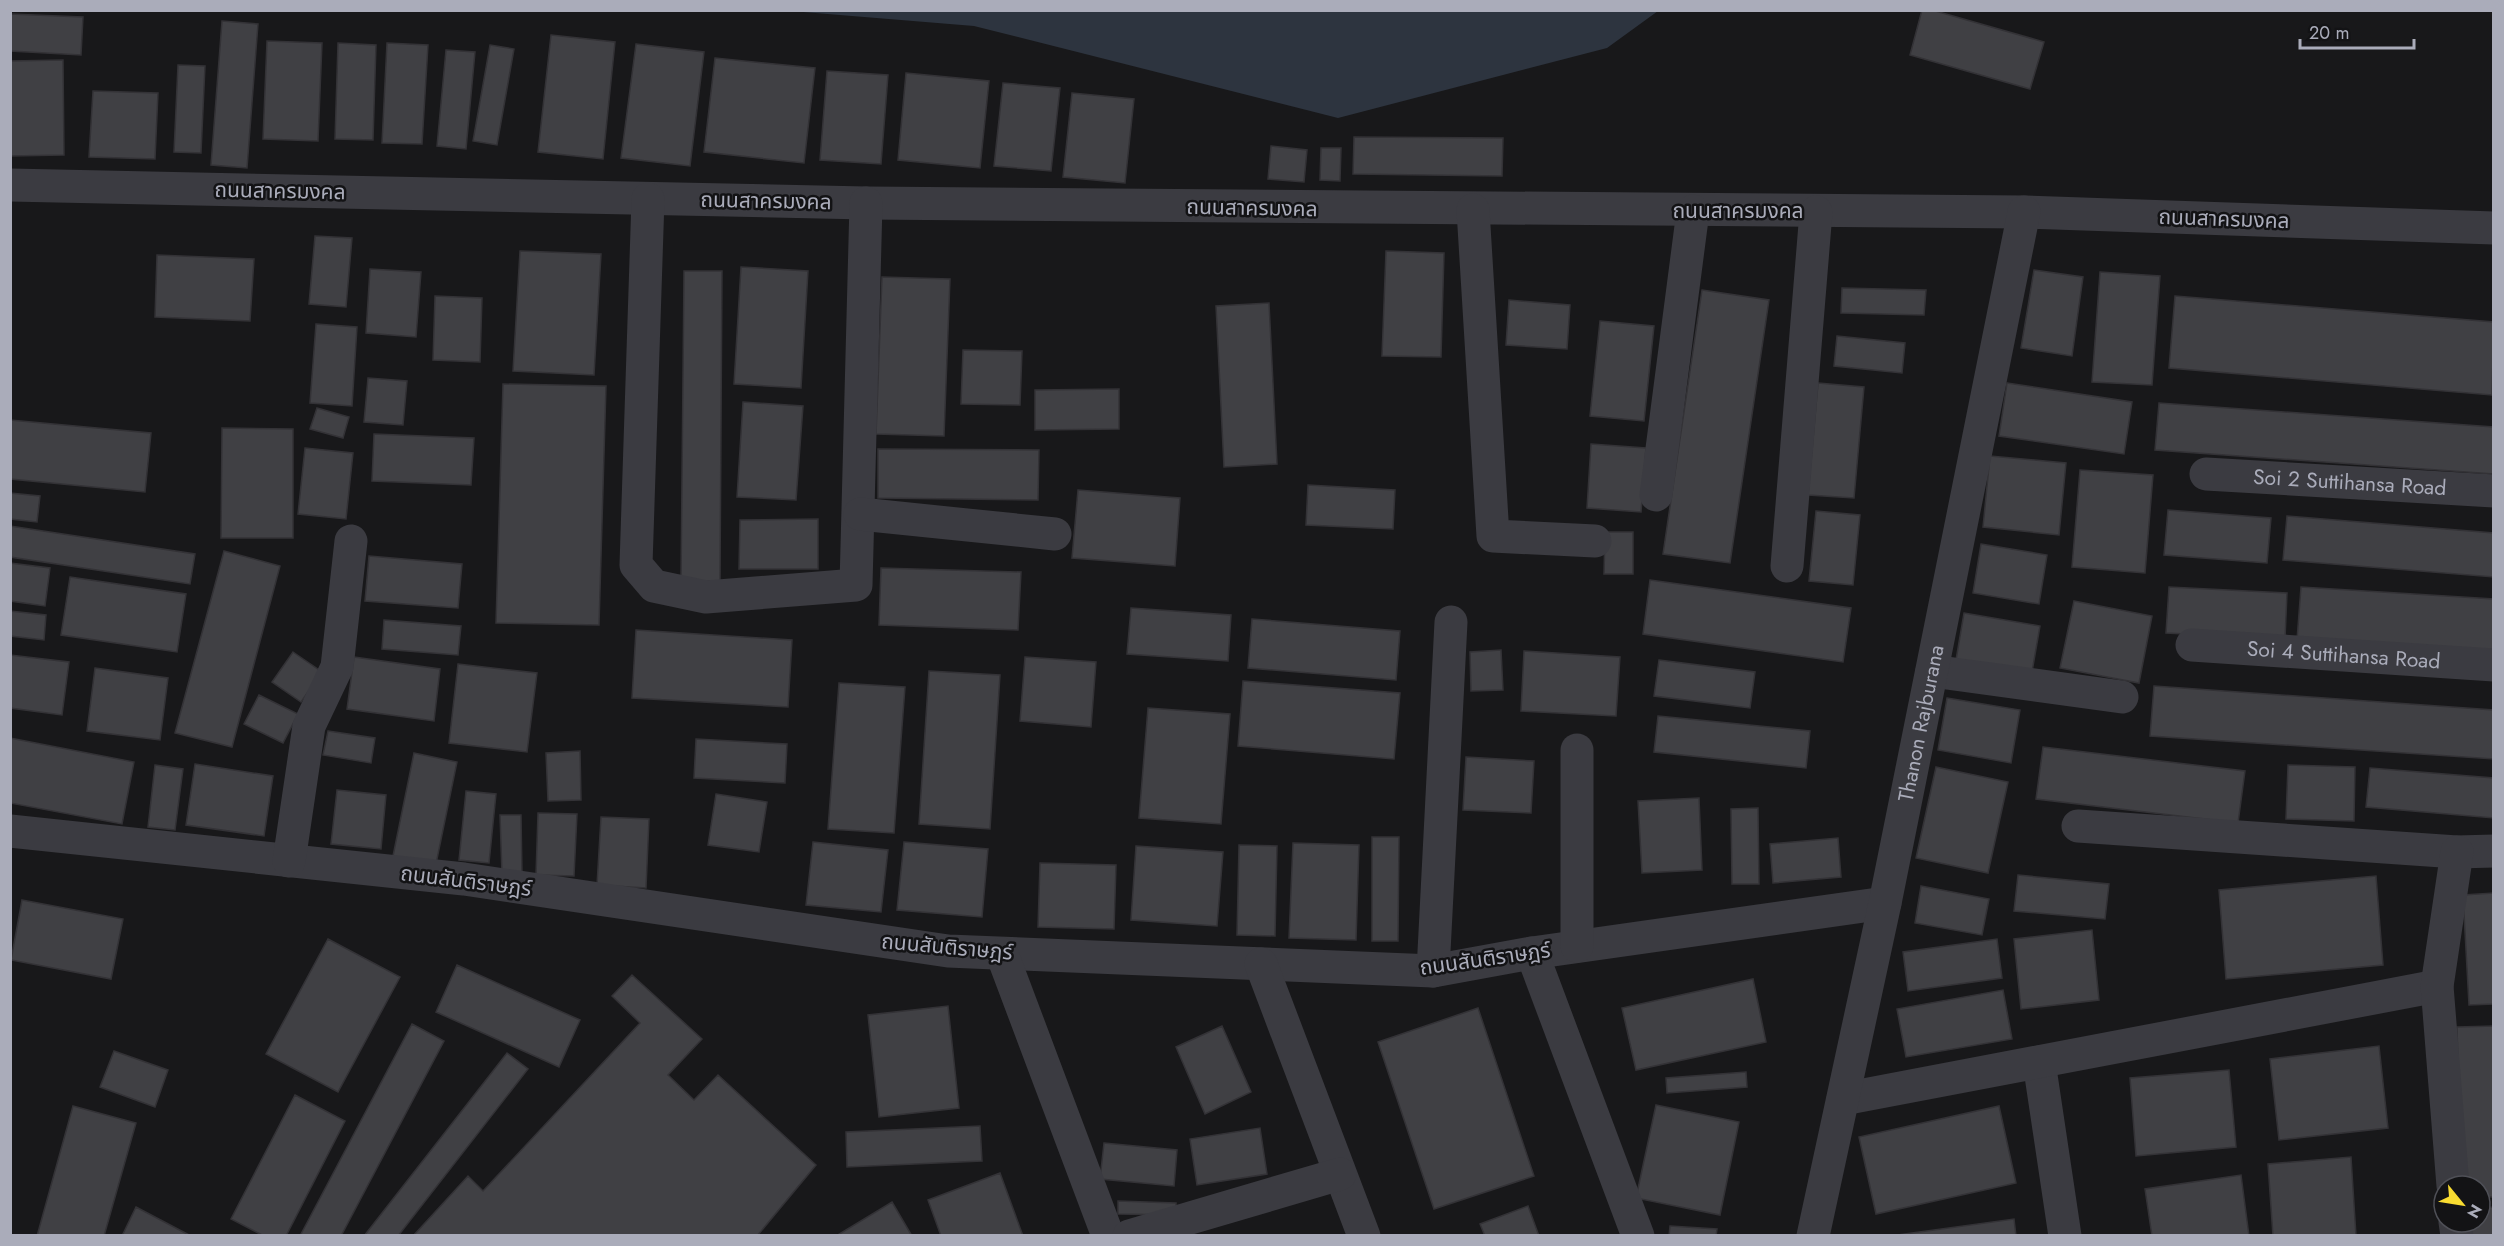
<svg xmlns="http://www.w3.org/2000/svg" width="2504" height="1246" viewBox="0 0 2504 1246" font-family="Jost,'Noto Sans Thai',sans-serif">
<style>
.water{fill:#2d343f}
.building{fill:#404044;stroke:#333236;stroke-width:1.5}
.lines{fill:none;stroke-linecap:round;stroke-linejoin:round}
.minor{stroke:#3b3b41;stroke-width:33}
.labels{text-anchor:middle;stroke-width:5;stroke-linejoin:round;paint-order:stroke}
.street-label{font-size:21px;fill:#aaacba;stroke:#131315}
</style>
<rect width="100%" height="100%" fill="#18181a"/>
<!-- water -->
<path class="water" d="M791,11L1658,10V11L1607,48L1338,118L974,26Z"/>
<!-- building -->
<path class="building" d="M1922,10H1932L2044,42L2030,89L1910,55Z
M10,14L83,17L81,55L10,51Z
M222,21L258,24L247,168L211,165Z
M551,35L615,42L603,159L538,152Z
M267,41L322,43L318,141L263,139Z
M338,43L376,45L373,140L335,139Z
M387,43L428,45L422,144L382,143Z
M636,44L704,52L690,166L621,158Z
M490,45L514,49L497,145L473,141Z
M446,50L475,52L466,149L437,146Z
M715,58L815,68L804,163L704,152Z
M63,60L64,155L10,156V61Z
M178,65L205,66L201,153L174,152Z
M827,71L888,75L881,164L820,160Z
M906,73L989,81L980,168L898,160Z
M1003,83L1060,88L1051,171L994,166Z
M93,91L158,93L155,159L89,157Z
M1072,93L1134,99L1125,183L1063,177Z
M1354,137L1503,138L1502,176L1353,174Z
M1271,146L1307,150L1304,182L1268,179Z
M1321,148H1341L1340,181L1320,180Z
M315,236L352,238L346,307L309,304Z
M520,251L601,254L594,375L513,371Z
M1386,251L1444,253L1441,357L1382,356Z
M157,255L254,259L250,321L155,317Z
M741,267L808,271L801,388L734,384Z
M370,269L421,272L416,337L366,333Z
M2034,270L2083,277L2072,356L2021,348Z
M684,271H722L720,581H681Z
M2100,272L2160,276L2152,385L2092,382Z
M882,277L950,279L944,436L876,434Z
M1842,288L1926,290L1924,315L1841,313Z
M1702,290L1769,300L1730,563L1663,554Z
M435,296L482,298L480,362L433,360Z
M2175,296L2494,322L2492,395L2169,368Z
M1509,300L1570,305L1567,349L1506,345Z
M1269,303L1277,464L1224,467L1216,306Z
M1600,321L1654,326L1644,421L1590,416Z
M316,324L357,327L352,406L310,403Z
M1837,336L1905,343L1902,373L1834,366Z
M963,350L1022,351L1020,405L961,404Z
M368,378L407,381L403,425L364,422Z
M1818,383L1864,387L1854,498L1808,495Z
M2007,383L2132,402L2124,454L1999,436Z
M503,384L606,386L599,625L496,623Z
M1119,389V429L1035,430V390Z
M743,402L803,406L796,500L737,497Z
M2159,403L2494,427V474L2155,450Z
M317,408L349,417L343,438L310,429Z
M10,420L151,433L145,492L10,479Z
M222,428L293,429V538H221Z
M374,434L474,438L471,485L372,481Z
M1591,444L1646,448L1641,512L1587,508Z
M305,448L353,453L346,519L298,514Z
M878,449L1039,450L1038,500L878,498Z
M1990,456L2066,463L2059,535L1983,527Z
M2080,470L2153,475L2145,573L2072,567Z
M1308,485L1395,490L1393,529L1306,525Z
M1078,490L1180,498L1175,566L1072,558Z
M10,493L40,496L37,522L10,519Z
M2168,510L2271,518L2267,563L2164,555Z
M1816,511L1860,515L1853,585L1809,581Z
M2287,516L2494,533V577L2283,560Z
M818,519V569H739L740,520Z
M10,526L195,554L190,584L10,557Z
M1605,532H1633V574H1604Z
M1981,544L2047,555L2039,604L1973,593Z
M224,551L280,566L232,747L175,733Z
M369,556L462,564L458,608L365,601Z
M10,563L50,568L45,606L10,601Z
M881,568L1021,572L1018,630L879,625Z
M70,577L186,594L177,652L61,635Z
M1650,580L1851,608L1843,662L1643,634Z
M2169,587L2287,593L2285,639L2166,633Z
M2301,587L2494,599V651L2297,640Z
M2074,601L2152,616L2139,683L2060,668Z
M1131,608L1231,615L1228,661L1127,654Z
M10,611L46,615L44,640L10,636Z
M1964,613L2040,626L2032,672L1956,660Z
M1252,619L1400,631L1396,680L1248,668Z
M384,620L461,626L458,655L382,649Z
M636,630L792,640L788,707L632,698Z
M1501,650L1503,690L1471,691L1470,652Z
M1524,651L1620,657L1616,716L1521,711Z
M293,652L322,672L301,702L272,682Z
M10,655L69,662L62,715L10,708Z
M354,657L440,669L434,721L347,709Z
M1025,657L1096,662L1091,727L1020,721Z
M1659,660L1755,672L1750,708L1654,696Z
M458,664L537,673L527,752L449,743Z
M95,668L168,678L160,740L87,731Z
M929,671L1000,675L990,829L919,824Z
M1243,681L1400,693L1394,759L1238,746Z
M839,683L905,687L894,833L828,829Z
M2154,686L2494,710V759L2150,736Z
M259,695L298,714L283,743L244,724Z
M1947,698L2020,710L2011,763L1938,750Z
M1148,708L1230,714L1221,824L1139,818Z
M1658,716L1810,731L1806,768L1654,752Z
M328,731L375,738L371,763L323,755Z
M10,738L134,762L122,824L10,803Z
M696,739L787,744L785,783L694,778Z
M2043,747L2245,771L2238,823L2036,799Z
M580,751L581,800L548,801L546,753Z
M414,753L457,762L436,864L393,856Z
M1466,757L1534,761L1531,813L1463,810Z
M195,764L273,776L264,836L186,825Z
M155,765L183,769L175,830L148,827Z
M2288,765L2355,767L2354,821L2286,819Z
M1936,767L2008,782L1988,873L1916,858Z
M2370,768L2494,778V818L2366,807Z
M337,790L386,795L381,849L331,844Z
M466,791L496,794L489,863L459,860Z
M716,794L767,802L759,852L708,845Z
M1699,798L1702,870L1642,873L1638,801Z
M1758,808L1759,884H1732L1731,809Z
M538,813L577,814L574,876L536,875Z
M500,815H521L522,874L502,875Z
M601,817L649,819L646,888L597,885Z
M1372,837H1399L1398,941H1372Z
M1838,838L1841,877L1773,883L1770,844Z
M813,842L888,850L881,912L806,905Z
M904,842L988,849L982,917L897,910Z
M1293,843L1359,845L1356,940L1289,938Z
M1239,845L1277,846L1275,936L1237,935Z
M1136,846L1223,852L1217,926L1131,920Z
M1040,863L1116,865L1114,929L1038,927Z
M2018,875L2109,884L2105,919L2014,911Z
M2376,876L2383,965L2226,979L2219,890Z
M1921,886L1989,899L1982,935L1915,923Z
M2494,893V1004L2469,1005L2463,895Z
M22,900L123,919L111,979L11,960Z
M2092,930L2099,1000L2021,1009L2014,939Z
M328,939L400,977L338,1092L266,1054Z
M1997,939L2002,978L1908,991L1903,952Z
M457,965L580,1020L559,1067L436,1012Z
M632,975L702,1039L668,1075L694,1100L718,1075L816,1165L757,1236H413L468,1176L483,1191L640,1023L612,996Z
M1753,979L1766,1042L1636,1070L1622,1008Z
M2003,990L2012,1039L1906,1057L1897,1009Z
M948,1006L959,1108L879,1117L868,1015Z
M1478,1008L1534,1176L1434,1209L1378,1042Z
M412,1024L444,1041L341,1236H300Z
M1222,1026L1251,1092L1205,1114L1176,1047Z
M2494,1026V1197H2480V1186H2461L2457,1027Z
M2379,1046L2388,1128L2279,1140L2270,1059Z
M114,1051L168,1070L155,1107L100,1087Z
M507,1053L528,1069L398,1236H364Z
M2229,1070L2236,1147L2136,1156L2130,1078Z
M1746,1072L1747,1087L1667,1093L1666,1078Z
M295,1095L345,1121L286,1236H264L231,1219Z
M1656,1105L1739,1122L1720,1215L1636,1198Z
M73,1106L136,1123L104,1236H37Z
M1999,1106L2016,1183L1876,1214L1859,1137Z
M980,1126L982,1161L847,1167L846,1132Z
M1260,1128L1267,1174L1197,1185L1190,1139Z
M1104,1143L1177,1150L1174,1186L1100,1179Z
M2351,1157L2356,1236H2273L2268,1164Z
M1000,1173L1023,1236H941L928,1200Z
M2241,1175L2249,1236H2152L2145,1189Z
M1118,1201L1176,1203V1215L1118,1214Z
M892,1202L912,1236H836Z
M1528,1206L1539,1236H1485L1480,1224Z
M136,1207L191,1236H122Z
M2494,1207V1236H2470L2469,1222H2480V1208Z
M2014,1219L2016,1236H1890Z
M1670,1226L1717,1229L1716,1236H1669Z"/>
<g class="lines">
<!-- minor -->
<g class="minor">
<path d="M10,185L866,203L2024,212L2494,228"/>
<path d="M648,199L636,565L654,586L706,597L856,585L866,203"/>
<path d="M1473,210L1493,536L1595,541"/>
<path id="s1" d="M2206,474L2494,491"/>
<path d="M1656,495L1693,211"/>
<path d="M860,514L1055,534"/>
<path d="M1787,566L1816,212"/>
<path id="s2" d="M2192,645L2494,665"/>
<path d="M1932,671L2122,697"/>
<path d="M2078,826L2457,852L2494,851"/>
<path d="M10,831L464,879L948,951L1433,971L1532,953L1885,903"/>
<path d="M289,861L309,726L337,667L351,541"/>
<path d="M1577,946V750"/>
<path d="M1532,953L1638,1236"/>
<path d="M1002,954L1108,1236"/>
<path d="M1261,964L1364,1236"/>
<path d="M1433,971L1451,622"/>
<path d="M2039,1062L2065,1236"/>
<path d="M1843,1099L2437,986"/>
<path d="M2453,1186L2437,986L2457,852"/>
<path d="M2455,1222L2457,1236"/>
<path d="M1129,1236L1340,1174"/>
<path id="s3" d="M1813,1236L1885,903L2024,212"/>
</g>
</g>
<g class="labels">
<!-- street labels -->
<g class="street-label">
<text transform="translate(280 191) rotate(1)" y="7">ถนนสาครมงคล</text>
<text transform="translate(766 201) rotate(1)" y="7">ถนนสาครมงคล</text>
<text transform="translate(1252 208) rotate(1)" y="7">ถนนสาครมงคล</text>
<text x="1738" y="218">ถนนสาครมงคล</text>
<text transform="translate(2224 219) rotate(2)" y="7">ถนนสาครมงคล</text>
<text dy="7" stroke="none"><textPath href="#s1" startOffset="144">Soi 2 Suttihansa Road</textPath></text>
<text dy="7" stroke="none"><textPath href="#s2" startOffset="152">Soi 4 Suttihansa Road</textPath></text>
<text dy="7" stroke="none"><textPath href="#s3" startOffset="524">Thanon Rajburana</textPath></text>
<text transform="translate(466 881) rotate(7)" y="7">ถนนสันติราษฎร์</text>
<text transform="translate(947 947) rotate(5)" y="7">ถนนสันติราษฎร์</text>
<text transform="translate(1485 959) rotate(-8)" y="7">ถนนสันติราษฎร์</text>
</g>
</g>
<!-- border -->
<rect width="2504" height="1246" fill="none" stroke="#aaacba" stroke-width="24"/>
<!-- north arrow -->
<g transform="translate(2462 1204) rotate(120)"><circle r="28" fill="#131315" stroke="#4f5057" stroke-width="1.5"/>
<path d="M0-4.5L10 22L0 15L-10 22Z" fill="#f9dc31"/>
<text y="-9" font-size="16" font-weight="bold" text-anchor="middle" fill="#aaacba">N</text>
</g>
<!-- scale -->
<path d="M2300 39v9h114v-9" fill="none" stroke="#aaacba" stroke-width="3"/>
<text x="2309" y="39" font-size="18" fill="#aaacba" stroke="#131315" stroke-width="4.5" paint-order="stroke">20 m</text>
</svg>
